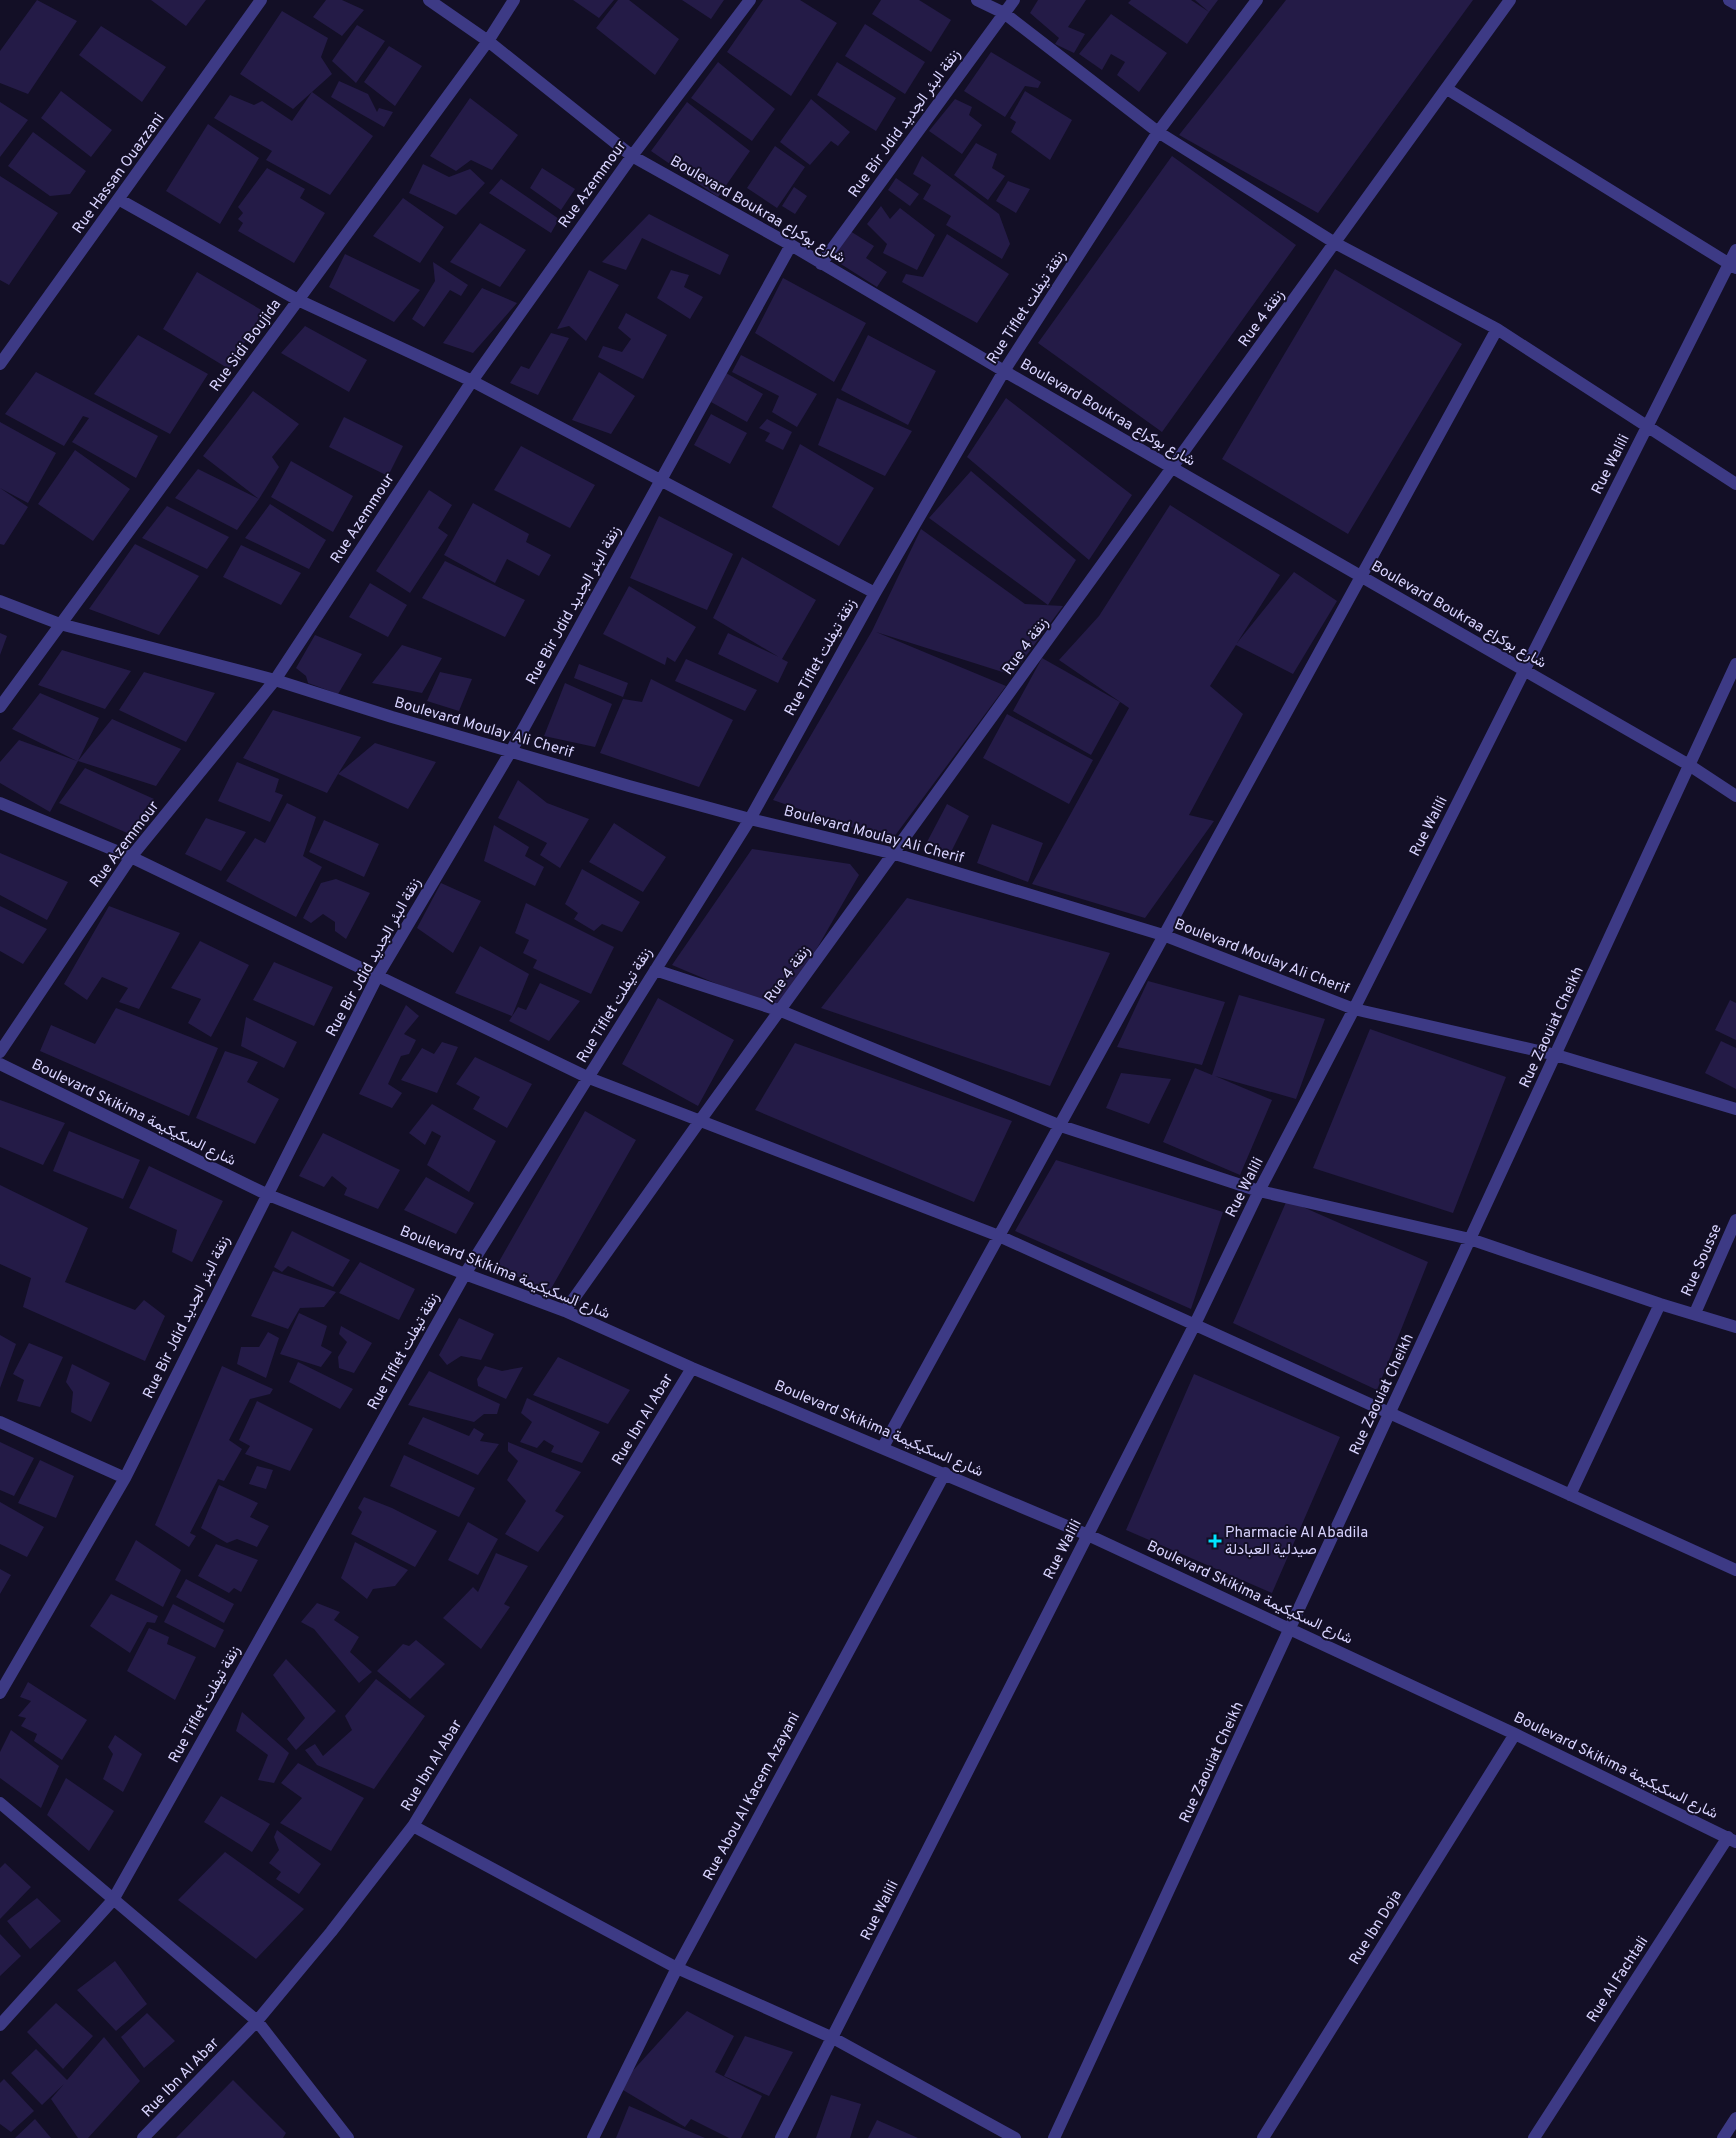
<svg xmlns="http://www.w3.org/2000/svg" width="1736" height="2138" viewBox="0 0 1736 2138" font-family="Overpass,Vazirmatn,sans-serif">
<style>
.building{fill:#241b47}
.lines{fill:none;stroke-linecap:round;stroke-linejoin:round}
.minor{stroke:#3d3a85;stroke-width:12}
.poi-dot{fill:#00e5ff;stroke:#130f26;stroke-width:2}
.labels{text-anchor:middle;stroke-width:4;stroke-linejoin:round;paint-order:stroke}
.street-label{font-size:15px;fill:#d9d4ff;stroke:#130f26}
.poi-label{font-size:15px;fill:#d9d4ff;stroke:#130f26;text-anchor:start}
</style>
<rect width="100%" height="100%" fill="#130f26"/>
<!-- building -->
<path class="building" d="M37,0L77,21L28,94L0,83V51Z
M151,0H206L186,26Z
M326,0H342L364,10L342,36L313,17Z
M573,0H614L599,18Z
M618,0H629L679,39L655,75L596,28Z
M682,0H724L711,19Z
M763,0H800L837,23L791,96L727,52Z
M881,0H919L951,20L931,52L872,14Z
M1038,0H1086L1068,27L1085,34L1074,53L1055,44L1059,38L1030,13Z
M1131,0H1191L1209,12L1187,44L1128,3Z
M1195,0H1218L1209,12Z
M1286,0H1473L1318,213L1179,135Z
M282,11L328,38L321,57L332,74L293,109L240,74Z
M1111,14L1167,53L1139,92L1117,75L1125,62L1111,54L1102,70L1079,54Z
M865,24L925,62L905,94L845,56Z
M357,25L385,41L356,83L332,61Z
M101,26L166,67L142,102L79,55Z
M389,46L422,66L395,106L364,82Z
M991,52L1041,82L1038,88L1025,86L1005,117L964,91Z
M718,62L775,109L752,141L691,98Z
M837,62L896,98L876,131L817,95Z
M339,81L368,94L377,112L379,108L393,112L384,127L331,97Z
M61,91L112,130L91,157L41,118Z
M1025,91L1072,120L1050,160L1011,132L1016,122L1010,118Z
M312,92L373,136L330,195L266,160L272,151L214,118L230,95L254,105L262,101L292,121Z
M470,98L518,135L492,170L471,160L456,171L430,156Z
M811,99L850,132L838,146L831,141L810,165L780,142Z
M955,99L972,107L969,115L982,125L962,154L929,131Z
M0,102L28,120L0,157Z
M687,102L750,151L718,197L651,151Z
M208,124L259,158L220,224L166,191Z
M33,132L86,171L70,194L50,196L8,166Z
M976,143L997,154L992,168L1005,176L988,200L954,175Z
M775,146L805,167L777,208L747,188Z
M922,156L999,214L1010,244L1002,259L946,225L951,216L923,199L931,185L913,174Z
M1172,156L1296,245L1162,432L1038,343Z
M423,164L449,177L470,169L485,183L456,215L409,193Z
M267,168L305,189L300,198L325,213L294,263L238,231L243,223L238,219L243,213L238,207Z
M542,168L575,189L561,210L530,188Z
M0,176L58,213L9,285L0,280Z
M896,178L919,194L910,206L888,190Z
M501,179L559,219L551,233L489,193Z
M1008,181L1030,189L1016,213L996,201Z
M794,187L807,196L795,214L782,206Z
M403,198L444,227L420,263L373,236Z
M881,206L890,219L900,208L935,235L917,270L883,253L887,244L867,224Z
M649,214L729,255L720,275L642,238L626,270L602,262Z
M480,223L526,250L500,287L450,262Z
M850,231L874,246L866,258L887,272L877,287L833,259Z
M947,234L1009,274L977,323L902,282L906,274L923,277Z
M345,254L420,290L394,322L329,287Z
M433,262L468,285L461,296L450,290L424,327L412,319L435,281Z
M1335,269L1462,344L1348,534L1222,459Z
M589,270L619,285L586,341L569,326L557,329Z
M671,270L689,275L684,287L703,297L690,319L657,298Z
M197,272L263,311L229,369L163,329Z
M783,278L866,323L834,382L755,333Z
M482,288L517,303L473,353L443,343Z
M626,313L667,335L643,379L598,357L603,346L622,352L631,339L618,328Z
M305,326L367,360L349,392L281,353Z
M551,333L569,338L538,395L510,383L521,366L529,369Z
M138,335L208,374L170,434L94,394Z
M868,335L936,371L908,425L841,390Z
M741,355L817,394L797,427L772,412L779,396L732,372Z
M36,372L158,436L136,478L72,442L89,418L83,416L64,446L5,414Z
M599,372L635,396L611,434L572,420Z
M726,373L763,394L747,422L711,402Z
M253,391L299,424L272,457L279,467L259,499L203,456Z
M837,398L912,431L885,476L818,445Z
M1006,398L1132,495L1089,560L967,457Z
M711,414L747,433L730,464L694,445Z
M344,417L403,446L388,476L329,447Z
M767,419L792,432L783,450L765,441L770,433L759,428Z
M0,422L56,453L28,503L0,488Z
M800,444L874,488L839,546L772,507Z
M521,446L595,485L570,528L494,490Z
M75,450L130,489L93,541L38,504Z
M291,461L353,496L333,532L271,497Z
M198,469L259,499L237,530L175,498Z
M971,471L1076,560L1048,605L929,518Z
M0,488L28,507L4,545L0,544Z
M429,490L452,505L438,528L448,535L410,593L376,571Z
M473,503L529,534L526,542L551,555L539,576L507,559L495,583L444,555Z
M270,504L326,540L309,569L245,538Z
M1170,505L1280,575L1237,643L1294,572L1337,601L1293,674L1236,645L1210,686L1243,714L1189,815L1214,821L1145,918L1032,884L1129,708L1059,660L1099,616Z
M167,506L229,537L207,569L142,538Z
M659,516L733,554L707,610L630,578Z
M921,529L1025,604L1063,606L1012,675L876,632L1006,686L891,841L773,800L872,631Z
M135,544L199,576L159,635L89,609Z
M241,545L301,573L281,605L223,577Z
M742,557L816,600L782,659L788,662L778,683L718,654L728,633L779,657L713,618Z
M445,561L525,600L505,637L422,598Z
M370,583L407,605L388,637L349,617Z
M629,586L696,627L675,662L667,657L665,665L603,634Z
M0,633L7,636L0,655Z
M315,635L362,654L338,694L308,683L306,676L296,668Z
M402,645L442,658L422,693L372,683Z
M62,650L131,671L105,709L38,685Z
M1042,658L1120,702L1091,755L1013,711Z
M686,659L757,690L745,711L675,681Z
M579,664L628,683L623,697L574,678Z
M144,672L215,693L186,742L119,710Z
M440,672L472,679L459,711L427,701Z
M651,679L733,720L699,787L600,753L623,699L642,702Z
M565,683L612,704L595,747L544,736Z
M40,693L99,718L78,761L50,812L0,783V762L19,740L77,761L12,729Z
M273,710L361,737L338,774L375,743L436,762L408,809L338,774L327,793L243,758Z
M1007,714L1093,760L1069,804L983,758Z
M112,719L181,749L156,786L78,761Z
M237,762L279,779L275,792L283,795L270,822L218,801Z
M85,768L154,799L134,836L59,803Z
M518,780L547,803L589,819L560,868L540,855L547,843L498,818Z
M287,803L316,817L303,856L322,867L296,917L226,881L255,838L265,843Z
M947,804L969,816L950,854L927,842Z
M206,818L246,832L221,871L185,854Z
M324,820L379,844L364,877L309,852Z
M614,823L666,857L643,892L589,862Z
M992,824L1043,843L1028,882L977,863Z
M494,825L529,847L525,856L544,867L535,886L484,861Z
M752,849L850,864L859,875L781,1011L672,965Z
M0,853L68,882L47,920L0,895Z
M582,869L640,902L622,932L602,924L594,931L574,919L578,913L565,904Z
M336,879L370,893L346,939L335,931V922L323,914L311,923L303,918L321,883Z
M441,883L481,901L453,953L417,928Z
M907,898L1110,953L1050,1086L821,1008Z
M526,903L614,947L591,994L533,968L537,960L523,953L529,940L515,933Z
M0,906L47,929L23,964L0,951Z
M109,906L180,933L139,1009L119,1002L128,988L102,977L87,1000L64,984Z
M200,941L249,965L211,1037L188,1023L201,999L171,988Z
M480,946L529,974L512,1016L455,993Z
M274,962L333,987L314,1026L253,1000Z
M1148,981L1225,1002L1202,1065L1117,1047Z
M540,983L580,1001L549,1041L509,1021L518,1007L526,1010Z
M1239,995L1325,1019L1296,1099L1215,1076L1272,1100L1240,1175L1163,1142L1195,1068L1212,1075Z
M658,998L734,1040L698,1106L622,1064Z
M1730,1000L1736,1003V1040L1715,1030Z
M406,1005L419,1016L404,1034L416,1040L409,1054L401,1056L388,1084L402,1093L392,1108L359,1094Z
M116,1008L218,1048L189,1116L40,1051L51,1025L95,1044Z
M246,1017L297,1042L284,1068L241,1046Z
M1370,1029L1506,1077L1453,1213L1313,1168Z
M1721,1041L1736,1048V1089L1705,1073Z
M442,1042L458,1047L437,1093L401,1080L422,1048L434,1054Z
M795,1043L1012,1121L974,1202L755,1110Z
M225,1051L258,1062L247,1082L279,1099L255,1144L196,1118Z
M475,1057L532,1084L507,1128L473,1109L480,1097L456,1084Z
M1121,1073L1171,1079L1149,1124L1106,1108Z
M0,1100L65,1123L43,1165L0,1147Z
M432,1104L496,1141L469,1192L427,1165L441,1136L432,1131L425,1145L409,1133Z
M585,1111L636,1140L548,1294L497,1265Z
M69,1131L140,1160L123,1199L53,1171Z
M323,1133L400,1170L378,1209L344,1195L347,1188L332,1176L324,1187L299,1176Z
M1056,1160L1223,1212L1191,1309L1015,1231Z
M149,1166L223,1201L192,1262L172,1252L177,1230L129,1208Z
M426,1177L474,1203L456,1234L404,1210Z
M0,1185L88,1228L65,1282L135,1310L144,1300L165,1316L145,1361L23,1307L31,1278L0,1264Z
M1287,1200L1428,1262L1377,1390L1233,1323Z
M292,1231L350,1260L333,1287L288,1266L282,1272L274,1267Z
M360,1262L415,1289L399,1320L339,1293Z
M273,1271L336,1292L324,1307L300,1308L288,1329L251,1316Z
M299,1313L327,1326L321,1346L332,1352L321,1367L280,1354Z
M459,1318L494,1334L481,1360L461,1356L447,1365L439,1355Z
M341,1326L372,1343L354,1373L339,1368L338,1357L347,1342L339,1334Z
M268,1332L279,1338L266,1378L237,1364L241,1347H259Z
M0,1335L16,1344L0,1388Z
M29,1343L63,1357L40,1407L17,1401L24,1380L13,1374Z
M558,1357L630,1390L608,1424L533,1395Z
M298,1362L353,1389L340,1409L289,1382Z
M72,1364L110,1383L91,1422L71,1412L73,1392L66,1382Z
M222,1366L273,1389L270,1394L250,1399L229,1440L242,1449L224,1481L218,1479L190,1533L196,1536L189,1547L155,1525Z
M485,1366L502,1371L523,1367L506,1399L478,1386L477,1379Z
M429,1371L500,1404L497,1414H484L474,1422L408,1405Z
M1194,1374L1340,1437L1272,1593L1126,1530Z
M527,1398L600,1432L582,1463L551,1452L554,1446L544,1440L537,1448L520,1442L532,1422L521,1413Z
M257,1401L313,1429L290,1471L245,1454L250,1446L239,1440Z
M423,1417L469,1436L474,1428L484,1434L480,1441L499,1444L478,1475L408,1444Z
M0,1442L34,1458L14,1496L0,1490Z
M508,1442L581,1472L555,1511L564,1516L538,1552L505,1534L526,1501L507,1480L518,1461L508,1451Z
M404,1455L475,1488L459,1517L390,1486Z
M40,1460L74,1476L56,1518L18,1503Z
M257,1466L273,1470L266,1489L249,1484Z
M219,1485L258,1503L250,1517L269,1526L257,1547L237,1539L227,1543L201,1528Z
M364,1497L392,1508L437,1531L415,1567L351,1534L362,1512L358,1508Z
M0,1502L44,1527L27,1557L0,1544Z
M468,1522L498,1539L478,1575L448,1560Z
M136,1540L181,1570L163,1607L115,1580Z
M355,1542L408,1570L395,1586L373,1589L367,1599L341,1578Z
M216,1544L258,1560L241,1592L234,1588L229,1593L198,1576Z
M496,1553L528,1566L504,1604L510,1607L481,1649L443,1618L473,1587L478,1592Z
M0,1569L11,1575L0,1594Z
M186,1579L234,1604L224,1623L176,1597Z
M111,1594L158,1616L155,1623L147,1622L130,1653L90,1626Z
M317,1603L340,1612L334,1620L359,1637L350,1652L372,1672L359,1683L314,1629L301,1622Z
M173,1604L224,1630L215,1648L164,1622Z
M149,1628L169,1637L167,1644L196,1657L175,1700L127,1671Z
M416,1640L445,1664L410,1699L377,1671L403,1644L409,1646Z
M286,1659L336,1711L296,1750L287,1739L305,1718L273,1675Z
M376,1679L425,1716L374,1789L317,1765L305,1750L315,1744L323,1756L352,1730L345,1716Z
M28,1682L87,1720L62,1760L34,1741L37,1734L21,1726L26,1718L18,1716L31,1701L20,1697Z
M242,1712L289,1753L274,1783L258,1780L268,1755L236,1731Z
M11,1730L59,1766L41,1808L0,1778V1752Z
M115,1735L142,1754L123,1792L103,1779L113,1754L108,1747Z
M298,1763L364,1798L331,1851L280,1823L302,1798L281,1783Z
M66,1778L114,1811L89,1851L47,1815Z
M221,1796L270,1824L252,1852L204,1822Z
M277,1830L321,1864L299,1894L276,1879L281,1872L269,1863L279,1850L274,1837Z
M225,1852L304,1909L256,1959L178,1900Z
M5,1863L31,1887L0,1919V1868Z
M37,1898L61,1921L30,1949L7,1921Z
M0,1934L21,1956L0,1976Z
M115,1961L147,2004L116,2031L77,1990Z
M56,2003L93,2036L63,2069L27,2032Z
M687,2011L734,2036L715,2072L762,2096L741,2138H729L691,2119L685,2127L618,2087Z
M147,2013L175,2041L144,2068L121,2037Z
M745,2036L793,2052L769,2096L724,2076Z
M104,2037L140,2081L88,2138H78L51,2099L64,2084L42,2105L11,2073L36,2049L67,2080Z
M4,2079L34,2111L11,2132L0,2124V2083Z
M233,2080L286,2133L283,2138H176Z
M831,2095L861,2104L850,2138H816Z
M629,2106L705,2138H616Z
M35,2119L51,2138H15Z
M877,2120L918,2138H868Z"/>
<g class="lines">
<!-- minor -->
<path class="minor" d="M429,0L488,41L632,156L791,245L1004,371L1689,765L1736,796
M977,0L1004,13L1158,132L1335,243L1497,329L1736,484
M1729,0L1736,4
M1447,89L1736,268
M120,200L298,300L472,381L875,593
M821,264L1014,0
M0,364L261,0
M0,601L60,624L275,680L392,717L629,786L750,819L895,854L1163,935L1354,1009L1556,1055L1736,1109
M0,707L488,41L514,0
M0,803L131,857L589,1078L999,1236L1736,1570
M655,970L781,1011L1061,1126L1259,1191L1470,1239L1660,1304L1736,1327
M0,1052L131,857L275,680L472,381L632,156L750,0
M0,1064L266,1194L465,1274L565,1311L692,1368L1088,1535L1515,1734L1736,1842
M565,1311L699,1122L1510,0
M1695,1313L1736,1220
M0,1422L125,1478
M883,1447L1497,329
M1570,1495L1660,1304
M0,1693L125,1478L378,975L511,751L791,245
M0,1803L257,2021L348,2138
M413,1826L677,1968L833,2038L1015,2138
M0,2025L113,1900L465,1274L750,819L875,593L1004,371L1158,132L1257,0
M143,2138L257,2021L331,1932L413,1826L692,1368
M593,2138L677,1968L945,1473
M781,2138L1195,1324L1259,1191L1354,1009L1736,250
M1054,2138L1736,664
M1263,2138L1515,1734
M1534,2138L1728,1837
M1723,2138L1736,2118"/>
</g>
<!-- markers -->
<path class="poi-dot" d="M1212.5 1533.5h5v5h5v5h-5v5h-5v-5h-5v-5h5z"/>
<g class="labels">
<!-- street labels -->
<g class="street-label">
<text transform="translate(904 123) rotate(-54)" y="5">Rue Bir Jdid زنقة البئر الجديد</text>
<text transform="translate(118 173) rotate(-54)" y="5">Rue Hassan Ouazzani</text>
<text transform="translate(592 184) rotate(-54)" y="5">Rue Azemmour</text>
<text transform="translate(758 209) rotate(30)" y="5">Boulevard Boukraa شارع بوكراع</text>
<text transform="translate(1026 307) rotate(-57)" y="5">Rue Tiflet زنقة تيفلت</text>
<text transform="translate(1261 318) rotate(-54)" y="5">Rue 4 زنقة</text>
<text transform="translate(245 345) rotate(-54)" y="5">Rue Sidi Boujida</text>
<text transform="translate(1108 412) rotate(30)" y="5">Boulevard Boukraa شارع بوكراع</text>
<text transform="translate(1610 464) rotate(-63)" y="5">Rue Walili</text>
<text transform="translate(362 518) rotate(-57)" y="5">Rue Azemmour</text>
<text transform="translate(573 605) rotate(-61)" y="5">Rue Bir Jdid زنقة البئر الجديد</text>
<text transform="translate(1459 614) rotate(30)" y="5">Boulevard Boukraa شارع بوكراع</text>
<text transform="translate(1025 646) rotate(-54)" y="5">Rue 4 زنقة</text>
<text transform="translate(820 657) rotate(-61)" y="5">Rue Tiflet زنقة تيفلت</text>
<text transform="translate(484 727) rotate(16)" y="5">Boulevard Moulay Ali Cherif</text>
<text transform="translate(1428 826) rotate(-63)" y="5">Rue Walili</text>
<text transform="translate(874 834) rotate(15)" y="5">Boulevard Moulay Ali Cherif</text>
<text transform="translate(124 844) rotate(-53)" y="5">Rue Azemmour</text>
<text transform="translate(1262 956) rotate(21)" y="5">Boulevard Moulay Ali Cherif</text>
<text transform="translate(373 957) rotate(-61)" y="5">Rue Bir Jdid زنقة البئر الجديد</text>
<text transform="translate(787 974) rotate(-54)" y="5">Rue 4 زنقة</text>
<text transform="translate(614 1005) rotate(-59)" y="5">Rue Tiflet زنقة تيفلت</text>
<text transform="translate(1551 1027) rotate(-65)" y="5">Rue Zaouiat Cheikh</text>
<text transform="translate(134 1112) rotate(26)" y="5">Boulevard Skikima شارع السكيكيمة</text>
<text transform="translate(1244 1187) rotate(-63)" y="5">Rue Walili</text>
<text transform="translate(1701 1260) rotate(-66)" y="5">Rue Sousse</text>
<text transform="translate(505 1272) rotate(22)" y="5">Boulevard Skikima شارع السكيكيمة</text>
<text transform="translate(186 1317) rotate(-64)" y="5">Rue Bir Jdid زنقة البئر الجديد</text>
<text transform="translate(403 1351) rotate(-61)" y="5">Rue Tiflet زنقة تيفلت</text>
<text transform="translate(1381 1394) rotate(-65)" y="5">Rue Zaouiat Cheikh</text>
<text transform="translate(642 1419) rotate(-59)" y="5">Rue Ibn Al Abar</text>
<text transform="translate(879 1428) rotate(23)" y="5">Boulevard Skikima شارع السكيكيمة</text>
<text transform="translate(1062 1549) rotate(-63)" y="5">Rue Walili</text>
<text transform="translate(1250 1592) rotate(25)" y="5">Boulevard Skikima شارع السكيكيمة</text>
<text transform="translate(204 1704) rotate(-61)" y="5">Rue Tiflet زنقة تيفلت</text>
<text transform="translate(1211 1762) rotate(-65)" y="5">Rue Zaouiat Cheikh</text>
<text transform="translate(431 1765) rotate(-59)" y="5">Rue Ibn Al Abar</text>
<text transform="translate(1616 1765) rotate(26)" y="5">Boulevard Skikima شارع السكيكيمة</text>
<text transform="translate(751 1796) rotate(-62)" y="5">Rue Abou Al Kacem Azayani</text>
<text transform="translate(879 1910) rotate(-63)" y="5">Rue Walili</text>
<text transform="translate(1375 1927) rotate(-58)" y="5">Rue Ibn Doja</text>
<text transform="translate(1617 1979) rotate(-57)" y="5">Rue Al Fachtali</text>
<text transform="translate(180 2077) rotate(-46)" y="5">Rue Ibn Al Abar</text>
</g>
<!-- poi labels -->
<g class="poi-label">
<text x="1225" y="1537">Pharmacie Al Abadila<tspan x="1225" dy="17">صيدلية العبادلة</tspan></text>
</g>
</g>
</svg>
